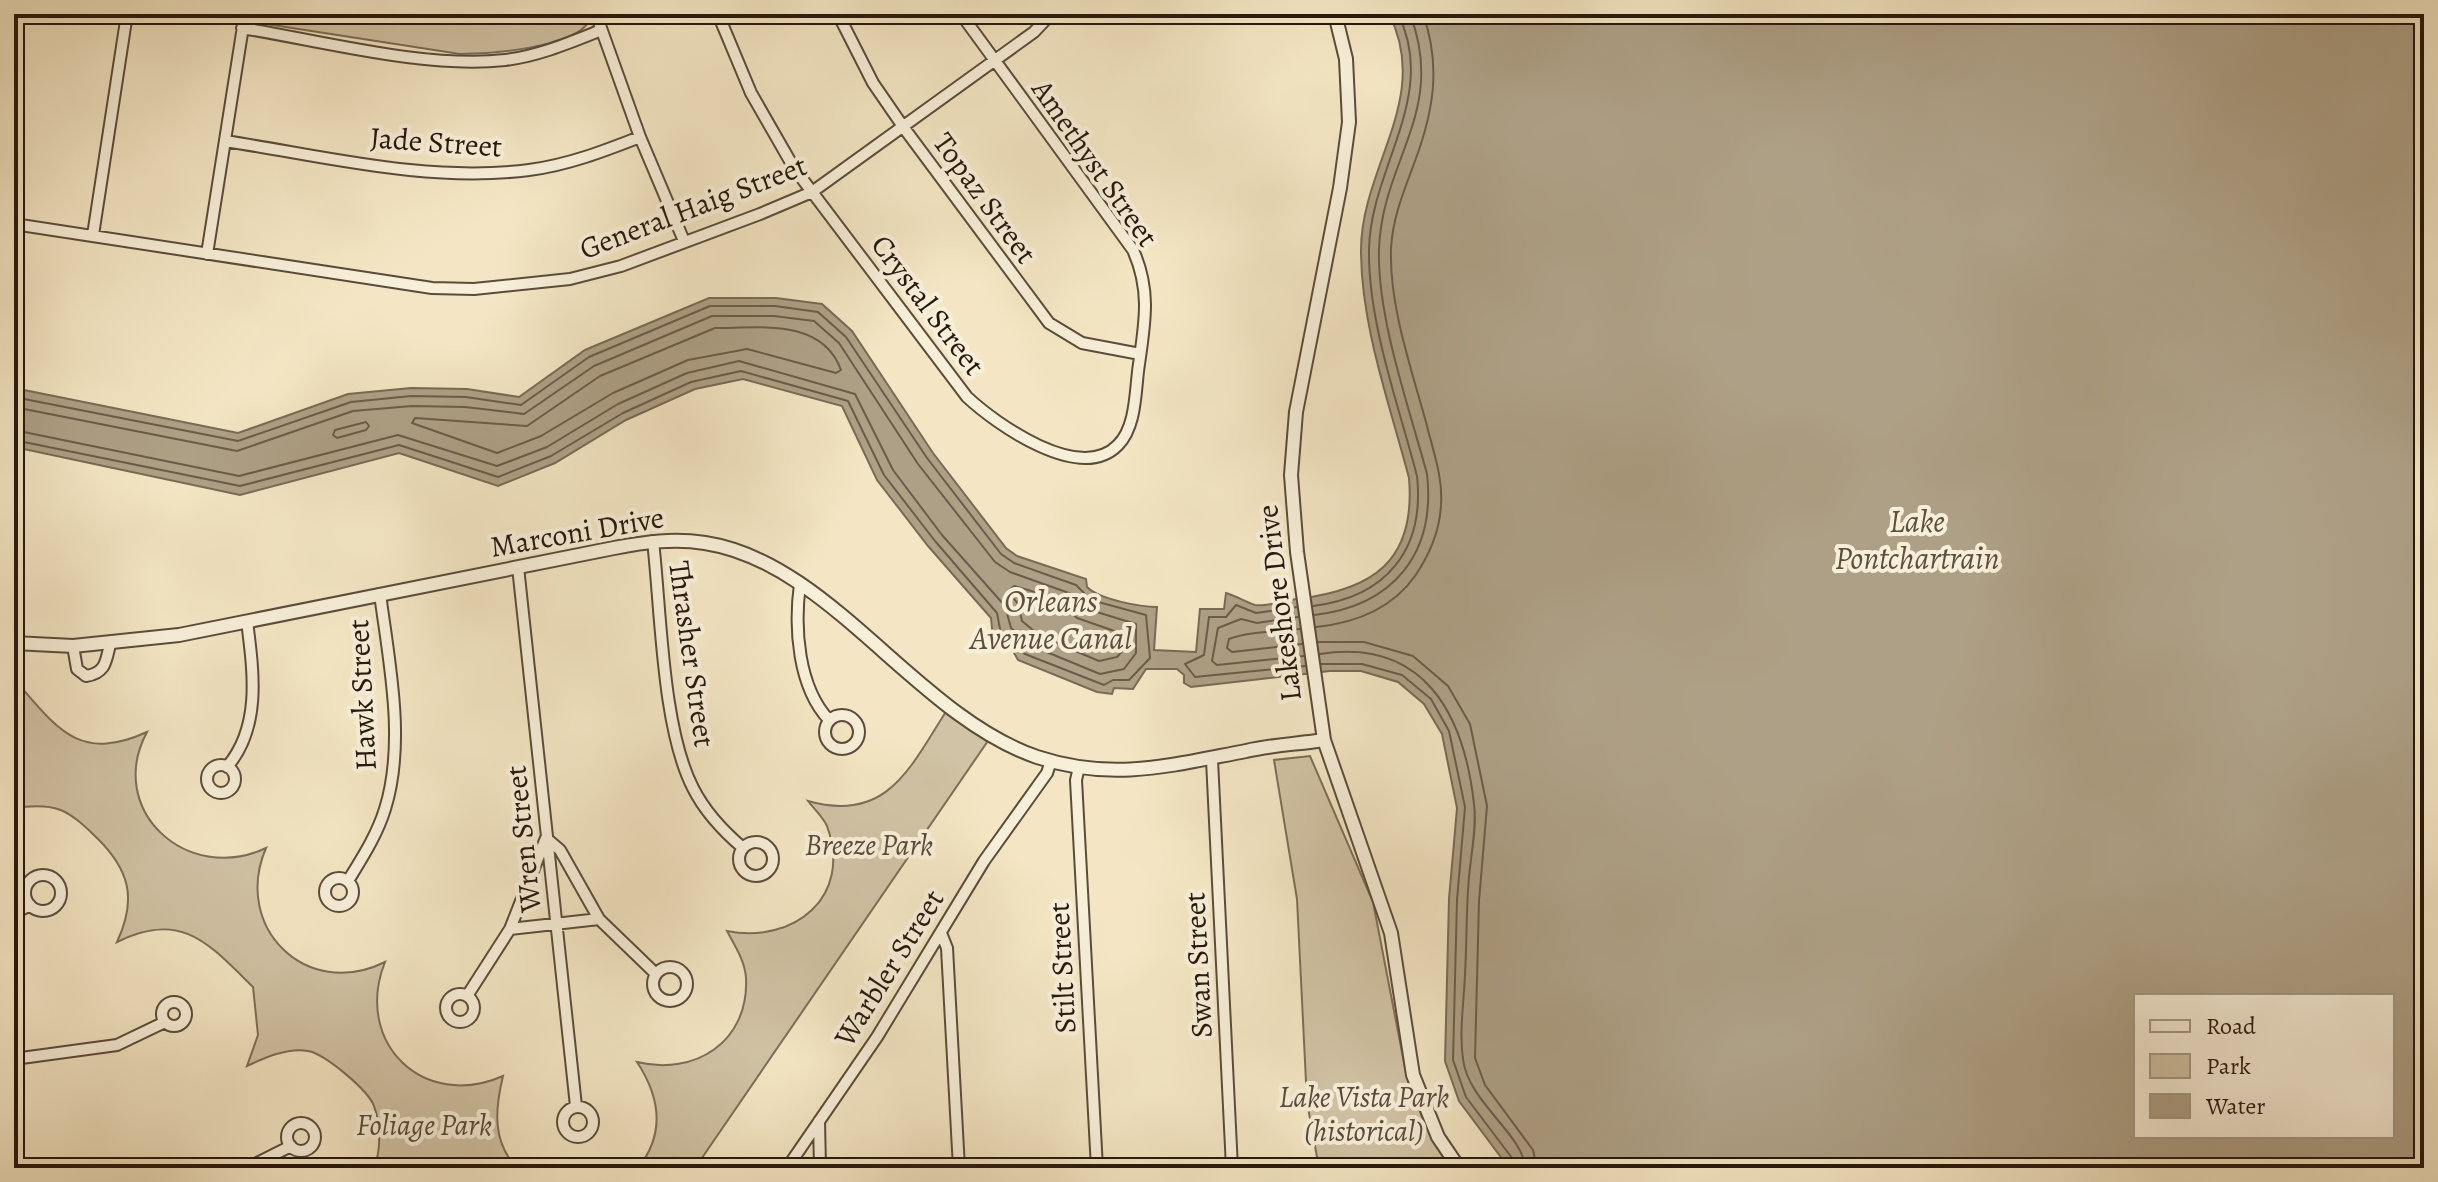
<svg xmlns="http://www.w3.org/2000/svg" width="2438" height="1182" viewBox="0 0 2438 1182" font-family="Alegreya,serif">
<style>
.green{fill:#d1c3a5;stroke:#7c6e59;stroke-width:2}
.water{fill:#aea086;stroke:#786a56;stroke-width:2;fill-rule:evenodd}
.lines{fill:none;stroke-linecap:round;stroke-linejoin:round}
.shore{stroke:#6a5c4a;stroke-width:2}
.minor-casing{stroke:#5a4c3b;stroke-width:14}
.tertiary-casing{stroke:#5a4c3b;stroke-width:16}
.minor{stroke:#f8efd9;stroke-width:10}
.tertiary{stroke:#f8efd9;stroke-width:12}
.labels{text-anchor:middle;stroke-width:8;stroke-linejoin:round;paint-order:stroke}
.street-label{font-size:30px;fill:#27180d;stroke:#f8efd9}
.park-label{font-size:30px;font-style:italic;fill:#5a4b3b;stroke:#f8efd9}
.water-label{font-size:32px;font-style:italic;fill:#5d4e3d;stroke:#f8efd9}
</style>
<rect width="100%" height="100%" fill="#f4e6c4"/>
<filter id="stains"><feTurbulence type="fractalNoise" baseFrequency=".0025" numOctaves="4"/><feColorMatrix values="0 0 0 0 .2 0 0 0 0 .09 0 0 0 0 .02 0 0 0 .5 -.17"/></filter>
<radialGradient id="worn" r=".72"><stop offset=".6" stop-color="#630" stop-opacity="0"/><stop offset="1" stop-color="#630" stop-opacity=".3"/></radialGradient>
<!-- green -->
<path class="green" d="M252,14H587L589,21C575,48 488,54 460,54L260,23Z
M14,679C57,728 78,763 147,732C105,810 187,885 266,848C232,927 306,1001 385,962C353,1043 424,1111 503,1076C495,1109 492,1142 517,1168H374C381,1150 381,1125 374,1106C368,1090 325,1054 308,1051C288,1047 264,1058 247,1066L258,1035L253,987C208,943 182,910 117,942C137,899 130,870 96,837C67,809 56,802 14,808Z
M949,707L992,735L695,1168H638C666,1133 660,1097 637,1062C695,1076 749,1042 746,978C745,961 735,946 727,931C794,944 853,897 827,826C823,817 814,809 808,801C889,824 911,765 949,707Z
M1310,756L1373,902L1406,1073L1426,1127L1451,1168H1319L1307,1102L1297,899L1274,760Z"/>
<!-- water -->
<path class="water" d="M1389,14H2424V1168H1509L1459,1101L1445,1061L1449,899L1457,808L1442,734L1424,704L1398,682L1361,671H1330L1191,687L1184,683V675L1177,669H1146L1133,689L1114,688L1112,694L1097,692L1018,660L1013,651L993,638L991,618L928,546L877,480L842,406L743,379L695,389L626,420L555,463L498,486L399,453L240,495L14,447V388L238,433L348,394L411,388L467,389L519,397L585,350L709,298H776L822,304L852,331L933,453L1006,548L1017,556L1086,579L1087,587C1100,600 1142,607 1157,607L1154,650L1196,652L1200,609H1224L1226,593C1236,596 1246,602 1255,605C1265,607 1285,601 1297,599C1373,590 1416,561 1409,478C1390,405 1361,327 1361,250C1361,167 1432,98 1389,14ZM2136,996H2392V1136H2136Z"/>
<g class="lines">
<!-- shore -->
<path class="shore" d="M715,328C760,328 822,318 841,370L836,373L747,349L688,360L613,393L541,436L497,453L412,423L415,418L527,426L600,376Z
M14,397L238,441L351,402L411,396L466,397L521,405L589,357L710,306H775L818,312L846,337L927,458L1001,554L1014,563L1076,585L1091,600L1146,615L1150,658L1129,680H1113L1104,685L1025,654L1001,634L997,613L935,541L884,475L848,401L741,371L691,382L623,413L551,456L498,477L399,445L240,486L14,440
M14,407L237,451L353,411L412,406L465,407L524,414L594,366L712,316H774L814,321L839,343L918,464L995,562L1010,572L1069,593L1087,609L1136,624V653L1124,669L1100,674L1032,646L1011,628L1005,606L942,535L893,470L855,394L739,361L687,373L618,404L547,447L497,466L398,435L239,476L14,430
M366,422L369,426L366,430L337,438L333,435L335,430Z
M1014,586L1045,595L1061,603L1077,618L1123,634L1124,649L1117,657L1099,661L1040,636L1022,621L1018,604L1008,591Z
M1313,606C1386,597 1425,550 1417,476C1399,406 1368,323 1369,250C1370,168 1439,96 1398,14
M1297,607L1256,613L1236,605L1226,617H1209L1204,655L1185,664L1195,677L1305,666
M1314,615C1393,606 1436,554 1427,474C1409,407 1377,318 1379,249C1382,160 1447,111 1410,14
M1298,617L1257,623L1241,619L1218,628L1212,661L1217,665L1304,656
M1316,627C1355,623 1391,610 1415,576C1430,554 1440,531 1441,504C1443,477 1433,451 1427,426C1412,370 1389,307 1391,248C1393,216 1404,191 1415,161C1434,110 1441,65 1423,14
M1300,629C1277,632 1249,631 1229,639L1227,648L1232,652L1302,644
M1318,642H1364L1413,656L1448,686L1470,724L1487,806L1479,901L1475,1058L1485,1085L1533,1150L1537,1168
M1320,654C1424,638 1464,714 1474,804C1477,827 1471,854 1469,877C1466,909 1467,942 1465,974C1464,1002 1459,1031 1463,1059C1468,1102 1524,1135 1525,1168
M1321,664H1362L1402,675L1431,699L1449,731L1465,807L1457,900L1453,1060L1466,1097L1512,1158L1515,1168"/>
<!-- minor casing -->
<g class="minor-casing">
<path id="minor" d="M596,14L640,137L684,241
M718,14L751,93L794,168L967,397C996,424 1080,484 1118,445C1137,426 1135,389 1139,364C1145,322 1151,290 1133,250L961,14
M838,14L873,83L904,128L1049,323L1082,343L1140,354
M242,28C322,41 426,69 505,60C538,56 569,43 599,31
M225,141C324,156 427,183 529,170C568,165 604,151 640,137
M14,224L432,288L474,289L570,279L621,266L760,214L812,192L1034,32L1051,14
M93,235L127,14
M207,254L245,14
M653,541C661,611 662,728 693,788C705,812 723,831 743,848
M518,567L576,1106
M800,584C794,628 798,687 829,720
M73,646L77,669L86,676C106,673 106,661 110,644
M825 732a17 17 0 1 1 34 0a17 17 0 1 1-34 0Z
M1212,760L1232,1168
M207 779a14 14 0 1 1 28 0a14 14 0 1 1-28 0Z
M227,767C262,726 253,670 247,621
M1079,767L1076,780L1097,1168
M739 859a17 17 0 1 1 34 0a17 17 0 1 1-34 0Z
M25 893a18 18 0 1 1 36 0a18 18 0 1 1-36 0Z
M325 892a14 14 0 1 1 28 0a14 14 0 1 1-28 0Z
M348,881C362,858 377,835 385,809C406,742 389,662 380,594
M14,914L30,905
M510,929L599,919
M941,933L947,948L959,1168
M653 984a17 17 0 1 1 34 0a17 17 0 1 1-34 0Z
M446 1008a14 14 0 1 1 28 0a14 14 0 1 1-28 0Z
M467,996L510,929L546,838L560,850L599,919L656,974
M162 1014a12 12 0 1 1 24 0a12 12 0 1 1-24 0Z
M14,1059L117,1045L165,1022
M563 1122a15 15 0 1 1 30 0a15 15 0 1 1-30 0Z
M819,1121L820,1168
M287 1137a14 14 0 1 1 28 0a14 14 0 1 1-28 0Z
M247,1168L291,1146
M787,1168L877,1037L984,861L1047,773L1051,761"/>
</g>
<!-- tertiary casing -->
<g class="tertiary-casing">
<path id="tertiary" d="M1335,14L1346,59L1349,122L1340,188L1296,412L1291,475L1297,552L1324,740L1391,933L1413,1075L1438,1137L1459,1168
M14,643L73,646L179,635L614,548C645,542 674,538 705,543C830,562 915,715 1037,757C1113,782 1172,765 1246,751C1271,745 1298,744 1324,740"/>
</g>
<!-- minor -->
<use href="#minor" class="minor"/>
<!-- tertiary -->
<use href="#tertiary" class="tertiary"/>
</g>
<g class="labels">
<!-- street labels -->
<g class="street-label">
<text transform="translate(436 142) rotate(4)" y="10">Jade Street</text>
<text transform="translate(1095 163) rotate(55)" y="10">Amethyst Street</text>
<text transform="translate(985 198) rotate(54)" y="10">Topaz Street</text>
<text transform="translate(693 207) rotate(-21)" y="10">General Haig Street</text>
<text transform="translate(928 305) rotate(53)" y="10">Crystal Street</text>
<text transform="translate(577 532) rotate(-10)" y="10">Marconi Drive</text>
<text transform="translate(1279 603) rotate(-97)" y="10">Lakeshore Drive</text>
<text transform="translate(692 654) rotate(82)" y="10">Thrasher Street</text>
<text transform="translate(362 695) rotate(-93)" y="10">Hawk Street</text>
<text transform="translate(523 839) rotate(-96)" y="10">Wren Street</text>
<text transform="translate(1198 965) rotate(-93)" y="10">Swan Street</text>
<text transform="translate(889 968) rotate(-58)" y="10">Warbler Street</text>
<text transform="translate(1062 968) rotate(-93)" y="10">Stilt Street</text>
</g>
<!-- park labels -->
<g class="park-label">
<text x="869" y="855">Breeze Park</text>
<text x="1364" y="1107">Lake Vista Park<tspan x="1364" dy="34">(historical)</tspan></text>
<text x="424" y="1135">Foliage Park</text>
</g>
<!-- water labels -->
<g class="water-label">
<text x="1917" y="532">Lake<tspan x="1917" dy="37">Pontchartrain</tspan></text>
<text x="1051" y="612">Orleans<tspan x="1051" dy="37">Avenue Canal</tspan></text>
</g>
</g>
<!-- margin -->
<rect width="2438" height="1182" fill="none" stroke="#f4e6c4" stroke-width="48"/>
<rect x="16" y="16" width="2406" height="1150" fill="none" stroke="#27180d" stroke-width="4"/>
<rect x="24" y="24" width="2390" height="1134" fill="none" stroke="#27180d" stroke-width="2"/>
<!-- legend -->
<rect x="2134" y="994" width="260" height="144" fill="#f8efd9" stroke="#a49987" stroke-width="2"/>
<rect x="2150" y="1020" width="40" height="12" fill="#f8efd9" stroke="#a49987" stroke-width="2"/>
<text x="2206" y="1034" font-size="24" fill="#27180d">Road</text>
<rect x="2150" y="1054" width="40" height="24" fill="#d1c3a5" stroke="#a49987" stroke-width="2"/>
<text x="2206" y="1074" font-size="24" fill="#27180d">Park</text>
<rect x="2150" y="1094" width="40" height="24" fill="#aea086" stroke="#a49987" stroke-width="2"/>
<text x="2206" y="1114" font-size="24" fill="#27180d">Water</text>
<rect width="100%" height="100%" filter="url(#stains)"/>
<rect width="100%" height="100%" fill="url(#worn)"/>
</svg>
